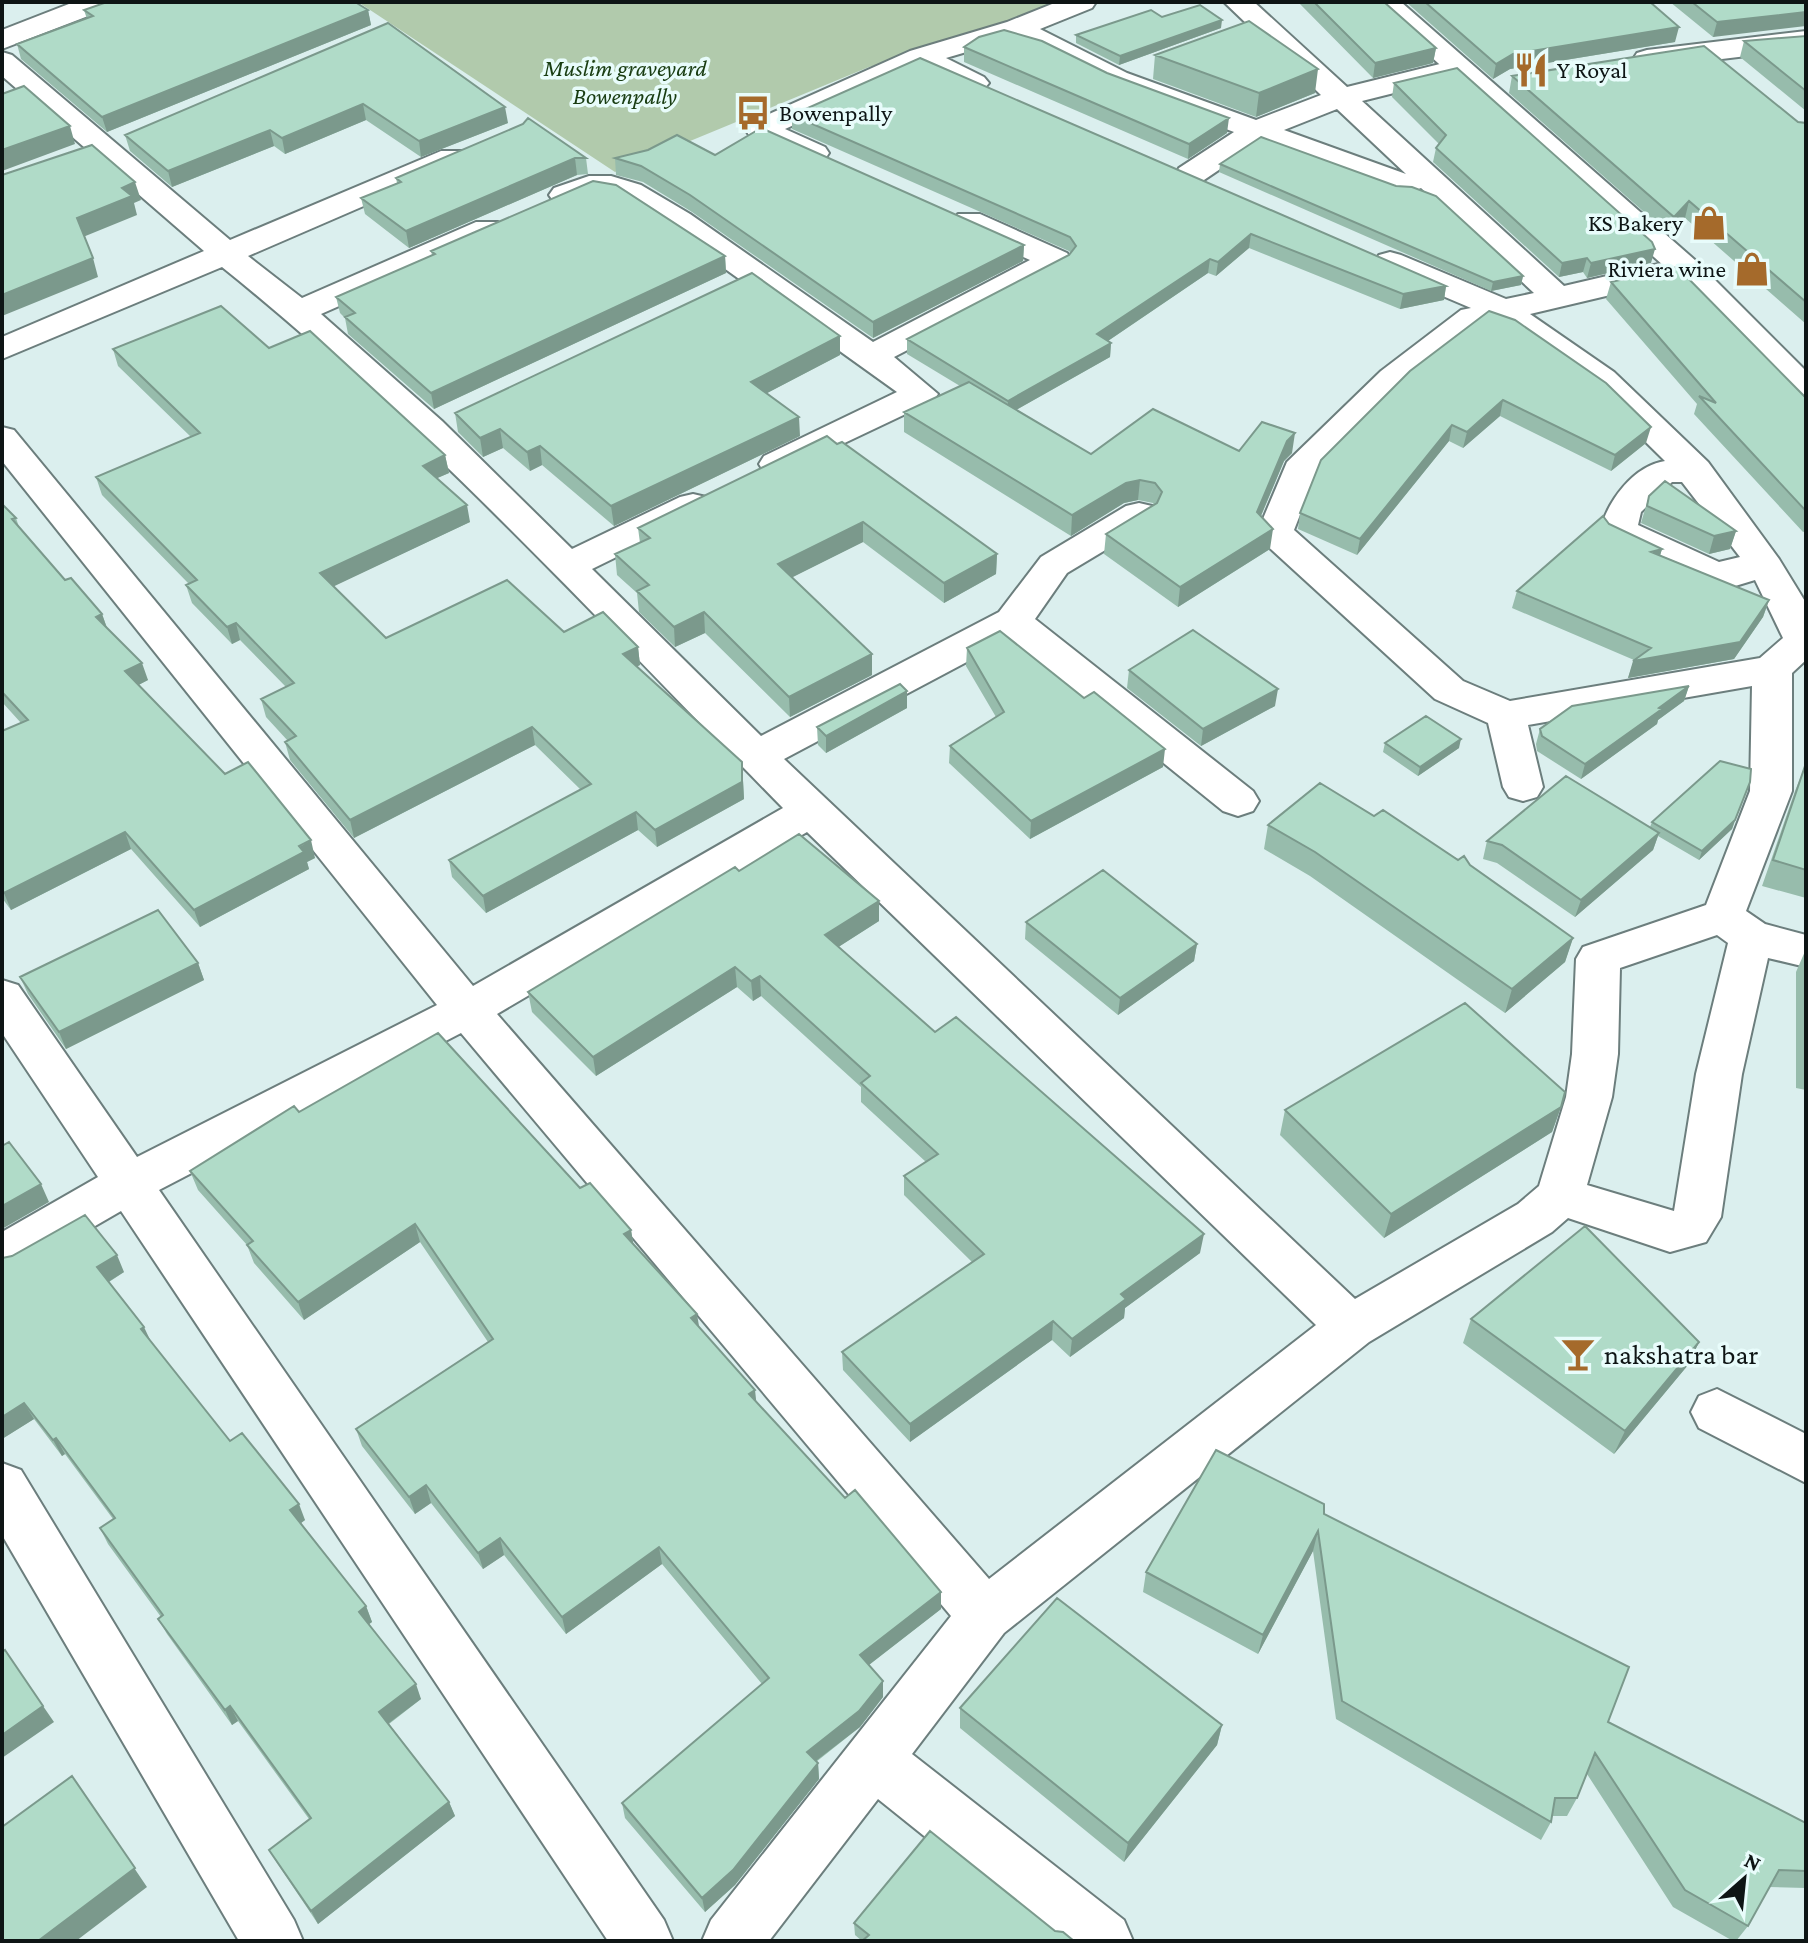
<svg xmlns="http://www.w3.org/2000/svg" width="1808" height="1943" viewBox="0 0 1808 1943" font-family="'Crimson Pro',serif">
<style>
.green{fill:#b1caac}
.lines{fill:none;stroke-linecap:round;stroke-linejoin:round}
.minor-casing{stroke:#6c7e7d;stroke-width:4}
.major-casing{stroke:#6c7e7d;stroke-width:4}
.highway-casing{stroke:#6c7e7d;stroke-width:4}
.minor{fill:#fff;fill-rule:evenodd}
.major{fill:#fff;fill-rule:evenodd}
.highway{fill:#fff;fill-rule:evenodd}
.wall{fill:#97bcac}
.shaded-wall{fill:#7b998c}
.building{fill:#b0dbc8;stroke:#7b998c;stroke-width:2}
.labels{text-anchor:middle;stroke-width:7;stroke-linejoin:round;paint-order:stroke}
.far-park-label{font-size:24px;font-style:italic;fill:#183c11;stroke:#e8fcfb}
.far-poi-label{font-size:24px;fill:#0e1515;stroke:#e8fcfb;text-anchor:start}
.poi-label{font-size:28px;fill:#0e1515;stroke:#e8fcfb;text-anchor:start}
</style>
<rect width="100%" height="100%" fill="#dbefee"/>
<!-- green -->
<path class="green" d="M358,2H1085L869,67L615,172Z"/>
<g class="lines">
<!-- minor casing -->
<g class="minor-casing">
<path id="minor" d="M1057,2H1096L1092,8L1040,29L1127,73L1256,120L1321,95L1224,2H1254L1347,87L1452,61L1462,64L1467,70L1462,76L1362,101L1564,286L1667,262L1678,265L1683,272L1678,279L1530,314L1614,372L1708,462L1779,559L1806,603V660L1792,673V791L1746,911L1765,924L1806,935V967L1768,958L1742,1074L1721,1217L1706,1242L1670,1252L1568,1218L1552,1232L1369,1342L1004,1633L912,1754L1124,1920L1133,1941H1055L878,1799L769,1941H702L711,1920L951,1616L461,1033L159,1190L664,1920L673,1941H608L121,1211L19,1270L2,1276V1232L98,1177L2,1033V980L18,985L137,1157L437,1005L2,461V427L14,430L473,986L783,808C601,623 425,430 222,267L2,359V337L204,251L2,76V52L12,55L230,240L441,151H463L467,157L463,163L248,256L302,298L476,222H498L503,229L498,236L321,314L442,421L572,549L680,497L693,494L706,497L711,505L706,513L592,569L761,736L999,612L1041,557L1126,506L1139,503L1152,506L1157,514L1152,522L1067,573L1035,619L1253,791L1259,801L1253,811L1238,816L1223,811L1010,639L784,759L1355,1299L1518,1204L1539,1186L1566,1097L1572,1054L1576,959L1583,947L1706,905L1750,791L1752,686L1528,725L1543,787L1537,797L1523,801L1509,797L1503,787L1488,723L1435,699L1262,541L1257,533L1287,462L1381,371L1461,310L1471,308L1379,269L1374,262L1379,255L1390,252L1401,255L1506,299L1534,293L1421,188L1407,194L1396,192L1260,142L1201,182H1179L1175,175L1179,168L1234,132L1107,85L1014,38L946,58L984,77L989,83L984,89H964L920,68L785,129L825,147L829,153L825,159H803L749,135L745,129L749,123L910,51L1007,22ZM1337,109L1406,174L1284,130ZM1497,321L1590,387L1665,461C1633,466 1608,501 1600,530L1605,538L1709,587L1722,590L1755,580L1783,638L1760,658L1510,701L1463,681L1294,530L1316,474L1405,385L1484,324ZM1672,482H1682L1740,557L1719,562L1638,525L1641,512ZM807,832L1316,1325L989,1579L497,1014ZM1717,935L1728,943L1696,1074L1674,1211L1587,1185L1612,1097L1618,1054L1620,968Z
M1806,31V49L1647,68L1637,65L1633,59L1637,53L1647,50Z
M589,176H611L641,185L690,214L873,342L1030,260L958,228L953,221L958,214H980L1067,253L1072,260L1067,267L894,357L938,394L933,401L777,475L764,472L759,464L764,456L897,392L668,228L619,199L593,194L565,204L554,202L549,195L554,188Z
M1717,1389L1806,1434V1483L1699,1428L1691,1412L1699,1396Z
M2,1463L21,1470L294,1920L303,1941H239L2,1535Z"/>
</g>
<!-- major casing -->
<g class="major-casing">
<path id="major" d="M74,2H113L109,8L2,49V30Z"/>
</g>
<!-- highway casing -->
<g class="highway-casing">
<path id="highway" d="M1370,2H1401L1696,261L1806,371V400L1794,397L1674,275Z"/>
</g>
<!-- minor -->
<use href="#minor" class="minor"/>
<!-- major -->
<use href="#major" class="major"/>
<!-- highway -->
<use href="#highway" class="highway"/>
</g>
<!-- wall -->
<path class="wall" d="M1298,2H1384L1436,48L1433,63L1373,78Z
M1406,2H1650L1675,42L1510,69L1493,79Z
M1670,2H1806L1713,37Z
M84,10H368L371,25L107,132L21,59L17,44L87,19Z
M1162,17L1221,28L1119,65L1076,43V35Z
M388,23L508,123L421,157L366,120L285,154L274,146L172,187L130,151L125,135Z
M1806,36V111L1740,57L1744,41Z
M964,47L1227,133L1188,159L964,62Z
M1155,55L1315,93L1256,117L1153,79Z
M920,58L1446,286L1444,300L1400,309L1249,248L1216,276L1208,273L1108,341L1111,343L1110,357L1016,410L1091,454L1239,451L1292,453L1284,461L1261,516L1270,549L1178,607L1104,554L1106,534L1154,505L1153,503L1138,500L1124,503L1071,536L904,432V412L960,386L907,354V339L1069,255L1071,253L1069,251L792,129V115Z
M1512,76L1806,123V324L1685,218L1669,234L1509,93Z
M1394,83L1651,263L1587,278L1583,272L1559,277L1433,162L1436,148L1439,144L1392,97Z
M715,155L1024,245L1023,261L873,338L692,212L643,182L616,175L615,158Z
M586,158L588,174L577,175L409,248L365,214L361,198L397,183L396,178Z
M1220,164L1523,276L1521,285L1491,291L1219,172Z
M431,251L725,256L726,273L434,409L348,334L345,318L340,313L336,297L432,255Z
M1611,282L1806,398V531L1803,532L1694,414L1697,404L1606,299Z
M269,348L445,455L449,473L437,478L470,522L333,586L386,638L564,632L638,647L640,665L637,666L742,762L744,799L657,847L638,830L486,913L452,877L449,860L581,790L535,745L354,838L290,760L285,742L288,741L266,717L261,699L286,687L240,640L232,644L192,603L186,585L189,584L102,495L96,477L191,437L118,366L113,349Z
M840,355L767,393L800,436L614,526L542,465L530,471L503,448L483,457L458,432L455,413Z
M1410,371L1646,443L1611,471L1500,416L1463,448L1449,441L1357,555L1298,529L1300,513Z
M827,436L997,554L996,574L944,603L863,542L792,577L872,675L790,717L705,633L675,647L639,612L637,593L617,575L615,554L640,543L638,528Z
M1649,496L1736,531L1730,549L1709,554L1641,523Z
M2,504L16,518L19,527L65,580L102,614L107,628L148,680L138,685L225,774L315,858L307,862L309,869L200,927L131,849L11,910L2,898V731L21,723L2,702Z
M1609,524L1662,549L1660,555L1769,600L1763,617L1734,659L1628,678L1634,660L1512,608L1517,591Z
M967,648L1163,767L1030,839L949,763L950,746L996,717L966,666Z
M1129,670L1275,706L1201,746L1127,688Z
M1689,686L1684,701L1658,720L1657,724L1581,779L1537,751L1536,744L1540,729Z
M907,691V708L826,753L818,745L817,727Z
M1385,743L1459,748L1418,776L1383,752Z
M1805,766H1806V898L1762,886L1795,791Z
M1750,782L1732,829L1699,860L1658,836L1653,850L1575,917L1497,863L1483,859L1487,841L1650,827L1652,822Z
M1374,816L1470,865L1573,938L1565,962L1505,1013L1310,876L1264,849L1268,825Z
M739,871L879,921L838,947L935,1032L1200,1253L1125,1308L1124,1318L1070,1357L1052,1340L910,1442L843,1370L842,1352L972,1262L904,1195V1176L926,1162L861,1102V1087L761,996L753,1001L737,987L596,1076L532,1012L528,992Z
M1026,922L1197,944L1194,961L1118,1015L1025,939Z
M1806,949V1090L1796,1088V972Z
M198,963L204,980L66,1049L28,994L20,977Z
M1561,1107L1552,1132L1384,1238L1280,1135L1285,1110Z
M299,1112L580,1188L631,1230L633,1243L756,1402L941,1609L869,1665L883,1697L860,1727L816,1762L818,1763L819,1779L735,1885L705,1912L625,1818L622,1803L762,1684L662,1564L566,1634L504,1555L483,1569L431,1503L415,1514L362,1446L356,1429L488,1342L420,1242L304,1320L254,1263L247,1245L198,1190L190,1171Z
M2,1258L124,1272L109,1282L151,1342L230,1441L305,1520L301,1523L366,1606L372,1622L369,1624L421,1699L389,1724L449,1802L455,1816L318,1924L277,1863L269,1850L309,1819L238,1721L232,1725L167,1634L158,1619L161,1617L108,1544L100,1528L113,1519L65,1454L62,1456L34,1419L2,1439Z
M1471,1319L1699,1342L1688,1365L1614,1454L1463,1343Z
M1806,1409V1431L1804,1430Z
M1324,1514L1608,1722L1806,1823V1888L1769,1887L1748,1926L1736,1941H1733L1673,1907L1587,1774L1577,1798L1567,1816H1552L1551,1822L1541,1840L1336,1719L1313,1551L1258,1654L1143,1592L1146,1572Z
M960,1708L1222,1725L1217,1745L1124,1862L960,1728Z
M854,1923L1055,1931L862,1941L855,1935Z"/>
<!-- shaded-wall -->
<path class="shaded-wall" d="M368,10L371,25L107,132L102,117Z
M1806,12V26L1713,37L1717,22Z
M1222,20L1221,28L1119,65L1120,56Z
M1679,27L1675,42L1510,69L1493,79L1496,64L1513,54Z
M1436,48L1433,63L1373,78L1375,63Z
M1318,69L1315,93L1256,117L1259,93Z
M363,104L366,120L285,154L282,138Z
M505,107L508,123L421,157L419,141Z
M1229,118L1227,133L1188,159L1189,144Z
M70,126L75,144L2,171V150Z
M270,130L274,146L172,187L168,171Z
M575,158L577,175L409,248L406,231Z
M135,182L141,200L134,203L137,215L83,237L77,218L122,188Z
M1689,201L1685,218L1669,234L1674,217Z
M1251,234L1249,248L1216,276L1218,262Z
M1024,245L1023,261L873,338V322Z
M1655,249L1651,263L1587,278L1591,263Z
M725,256L726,273L434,409L431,393Z
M93,258L98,277L2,316V295Z
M1587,258L1583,272L1559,277L1562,263Z
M1210,259L1208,273L1096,349L1097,334Z
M1523,276L1521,285L1491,291L1493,282Z
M1446,286L1444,300L1400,309L1403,294Z
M840,336V355L752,401L751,382Z
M1111,343L1110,357L1007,415L1008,401Z
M1503,400L1500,416L1463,448L1467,432Z
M799,417L800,436L614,526L611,506Z
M1452,425L1449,441L1357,555L1360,539Z
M1651,427L1646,443L1611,471L1615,455Z
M500,429L503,448L483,457L480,438Z
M1295,433L1292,453L1284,461L1254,532L1257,512L1287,441Z
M540,446L542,465L530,471L527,452Z
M445,455L449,473L426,483L423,466Z
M1140,480L1138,500L1124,503L1071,536L1072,515L1126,483Z
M467,505L470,522L324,591L320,573Z
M863,522V542L779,584L778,564Z
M1273,529L1270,549L1178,607L1180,587Z
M1736,531L1730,549L1709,554L1714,536Z
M1662,549L1657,566L1651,552Z
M997,554L996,574L944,603V583Z
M1769,600L1763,617L1734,659L1628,678L1633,661Z
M704,612L705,633L675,647L674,627Z
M102,614L108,631L96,617Z
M236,623L240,640L232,644L227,627Z
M638,647L640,665L626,672L623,654Z
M872,654V675L790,717L789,697Z
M142,663L148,680L131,689L125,671Z
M1689,686L1684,701L1658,720L1657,724L1581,779L1585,764Z
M1278,689L1275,706L1201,746L1203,729Z
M907,691V708L826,753V736Z
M532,727L535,745L354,838L350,820Z
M1461,739L1459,748L1418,776L1420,767Z
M1165,749L1163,767L1030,839L1031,821Z
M742,762L744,799L657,847L655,830Z
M636,812L638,830L486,913L483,896Z
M1735,820L1732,829L1699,860L1702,851Z
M125,832L131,849L11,910L4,893Z
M1659,833L1653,850L1575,917L1581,900Z
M311,840L315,858L307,862L309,869L200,927L194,910Z
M879,901V921L826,955L825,935Z
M1573,938L1565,962L1505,1013L1512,989Z
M1197,944L1194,961L1118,1015L1120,998Z
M198,963L204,980L66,1049L59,1032Z
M735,967L737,987L596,1076L593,1057Z
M760,976L761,996L753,1001L751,981Z
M1561,1107L1552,1132L1384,1238L1391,1214Z
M41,1184L49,1202L2,1229V1206Z
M415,1224L420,1242L304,1320L298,1302Z
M631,1230L634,1248L624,1234Z
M1204,1234L1200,1253L1125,1308L1124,1318L1070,1357L1072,1339L1121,1294Z
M117,1255L124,1272L105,1284L97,1267Z
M697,1314L700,1332L691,1318Z
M1053,1321L1052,1340L910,1442V1424Z
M144,1327L152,1344L141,1329Z
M1699,1342L1688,1365L1614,1454L1625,1431Z
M755,1390L757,1408L749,1394Z
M24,1403L34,1419L2,1439V1417Z
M56,1438L65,1454L62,1456L53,1440Z
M426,1485L431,1503L415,1514L409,1497Z
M299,1504L305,1520L297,1526L290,1510Z
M1318,1531L1313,1551L1258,1654L1263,1635Z
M500,1538L504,1555L483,1569L478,1553Z
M659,1547L662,1564L566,1634L562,1617Z
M941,1592V1609L861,1671L860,1655Z
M366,1606L372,1622L365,1627L359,1612Z
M883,1681V1697L860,1727L808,1767L807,1752Z
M416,1684L421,1699L385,1726L379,1712Z
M43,1706L54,1722L2,1758V1735Z
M230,1706L238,1721L232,1725L225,1710Z
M1222,1725L1217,1745L1124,1862L1128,1843Z
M818,1763L819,1779L735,1885L705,1912L702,1898Z
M72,1776L147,1887L76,1941H38Z
M449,1802L455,1816L318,1924L311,1911Z"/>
<!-- building -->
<path class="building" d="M107,2H355L368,10L102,117L17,44L93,16L84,10Z
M1314,2H1384L1436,48L1375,63Z
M1425,2H1650L1679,27L1513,54L1496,64Z
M1692,2H1806V12L1717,22Z
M1200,5L1222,20L1120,56L1076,35L1151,10L1162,17Z
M1249,21L1318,69L1259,93L1155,55Z
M388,23L505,107L419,141L363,104L282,138L270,130L168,171L125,135Z
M1004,30L1042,41L1107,73L1229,118L1189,144L964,47L979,37Z
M1806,36V91L1744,41Z
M1704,46L1798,122L1806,123V302L1689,201L1674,217L1512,76Z
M920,58L1446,286L1403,294L1251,234L1218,262L1210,259L1097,334L1111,343L1008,401L907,339L1069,255L1076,246L1070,237L792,115Z
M1457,68L1652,242L1655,249L1591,263L1587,258L1562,263L1436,148L1446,135L1394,83Z
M24,86L70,126L2,150V94Z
M528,118L586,158H575L406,231L361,198L401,182L396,178L523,124Z
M761,128L1024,245L873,322L690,195L641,166L615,158L648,150L677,135L715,155Z
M1261,137L1396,186L1412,187L1436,196L1523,276L1493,282L1220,164Z
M92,145L135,182L122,188L132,196L77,218L93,258L2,295V175Z
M593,181L616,185L725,256L431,393L345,317L355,313L336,297L435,254L431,251Z
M1677,267L1806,398V511L1699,396L1716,403L1611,282Z
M752,273L840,336L751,382L799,417L611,506L540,446L527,452L500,429L480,438L455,413Z
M221,306L269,348L310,331L445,455L423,466L467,505L320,573L386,638L507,580L564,632L603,612L638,647L623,654L742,762V782L655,830L636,812L483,896L449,860L591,784L532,727L350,820L285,742L296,736L261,699L294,683L236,623L227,627L186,585L197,580L96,477L200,433L113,349Z
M1489,311L1515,320L1606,383L1651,427L1615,455L1503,400L1467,432L1452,425L1360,539L1300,513L1321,460L1410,371Z
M969,382L1091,454L1153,409L1239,451L1262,422L1295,433L1287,441L1257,512L1273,529L1180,587L1106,534L1157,503L1162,492L1155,483L1140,480L1126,483L1072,515L904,412Z
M827,436L837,444L842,442L997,554L944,583L863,522L778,564L872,654L789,697L704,612L674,627L637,591L649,585L615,554L650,538L638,528Z
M1665,481L1736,531L1714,536L1647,506L1649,496Z
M2,504L16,518L12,519L65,580L71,578L102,614L96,617L142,663L125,671L225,774L248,762L311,840L299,846L304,852L194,910L125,832L4,893L2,890V731L28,720L2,692Z
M1603,516L1609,524L1662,549L1651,552L1769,600L1740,642L1633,661L1651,648L1517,591Z
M1193,630L1278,689L1203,729L1129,670Z
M1000,631L1084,698L1094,692L1165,749L1031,821L950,746L1004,712L967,648Z
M900,684L907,691L826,736L817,727Z
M1689,686L1659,708L1662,709L1585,764L1542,736L1540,729L1572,706Z
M1426,716L1461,739L1420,767L1385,743Z
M1720,761L1751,769L1750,782L1735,820L1702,851L1652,822Z
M1805,766H1806V870L1773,860Z
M1566,776L1659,833L1581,900L1502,845L1487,841Z
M1320,783L1374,816L1383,810L1458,860L1464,856L1470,865L1573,938L1512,989L1315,852L1268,825Z
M799,834L879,901L825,935L935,1032L956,1017L1204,1234L1121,1294L1126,1299L1072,1339L1053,1321L910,1424L842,1352L984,1254L904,1176L938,1154L861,1083L870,1076L760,976L751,981L735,967L593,1057L528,992L735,867L739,871Z
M1103,870L1197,944L1120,998L1026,922Z
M158,910L198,963L59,1032L20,977Z
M1465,1003L1565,1092L1561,1107L1391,1214L1285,1110Z
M438,1033L580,1188L590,1183L631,1230L624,1234L697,1314L691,1318L755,1390L749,1394L845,1498L855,1490L941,1592L860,1655L883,1681L859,1711L807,1752L818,1763L733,1870L702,1898L622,1803L769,1678L659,1547L562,1617L500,1538L478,1553L426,1485L409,1497L356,1429L493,1339L415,1224L298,1302L247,1245L253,1241L190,1171L294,1106L299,1112Z
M9,1142L41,1184L2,1206V1146Z
M85,1215L117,1255L97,1267L144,1327L141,1329L230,1441L242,1433L299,1504L290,1510L366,1606L359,1612L416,1684L379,1712L449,1802L311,1911L269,1850L311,1818L230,1706L225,1710L158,1619L163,1615L100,1528L115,1518L56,1438L53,1440L24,1403L2,1417V1258L12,1256Z
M1585,1226L1699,1342L1625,1431L1471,1319Z
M1216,1450L1324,1504V1514L1629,1667L1608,1722L1806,1823V1871L1779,1870L1748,1926L1685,1890L1595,1753L1577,1798H1555L1551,1822L1342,1701L1318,1531L1263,1635L1146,1572Z
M1057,1598L1222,1725L1128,1843L960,1708Z
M5,1650L43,1706L2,1735V1652Z
M72,1776L135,1868L38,1941H2V1827Z
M930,1831L1055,1931L1063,1932L1074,1941H862L869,1935L854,1923Z"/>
<!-- icons -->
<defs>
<g id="restaurant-bare" transform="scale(2.76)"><path d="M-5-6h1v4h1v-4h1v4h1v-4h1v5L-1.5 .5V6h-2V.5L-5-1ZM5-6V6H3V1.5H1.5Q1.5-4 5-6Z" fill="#a56a2b" stroke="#e8fcfb" stroke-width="2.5" paint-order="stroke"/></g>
<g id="bus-bare" transform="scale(2.76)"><path d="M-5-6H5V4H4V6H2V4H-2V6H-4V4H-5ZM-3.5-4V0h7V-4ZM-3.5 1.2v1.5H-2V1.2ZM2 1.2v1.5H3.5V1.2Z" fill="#a56a2b" stroke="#e8fcfb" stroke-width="2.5" paint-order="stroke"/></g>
<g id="shop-bare" transform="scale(2.76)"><path d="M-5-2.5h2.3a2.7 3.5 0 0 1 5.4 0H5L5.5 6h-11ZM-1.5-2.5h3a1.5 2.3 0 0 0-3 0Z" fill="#a56a2b" stroke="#e8fcfb" stroke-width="2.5" paint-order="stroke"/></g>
<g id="bar-bare" transform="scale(2.76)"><path d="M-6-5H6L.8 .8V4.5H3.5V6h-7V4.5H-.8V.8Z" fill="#a56a2b" stroke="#e8fcfb" stroke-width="2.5" paint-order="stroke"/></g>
</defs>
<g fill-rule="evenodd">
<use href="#restaurant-bare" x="1531" y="70"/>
<use href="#bus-bare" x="753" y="113"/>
<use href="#shop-bare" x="1709" y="223"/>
<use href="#shop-bare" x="1752" y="269"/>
<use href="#bar-bare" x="1578" y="1354"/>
</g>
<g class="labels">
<!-- far-park labels -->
<g class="far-park-label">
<text x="625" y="76">Muslim graveyard<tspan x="625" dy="28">Bowenpally</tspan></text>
</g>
<!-- far-poi labels -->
<g class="far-poi-label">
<text x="1557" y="78">Y Royal</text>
<text x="779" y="121">Bowenpally</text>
<text x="1683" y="231" text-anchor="end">KS Bakery</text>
<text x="1726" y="277" text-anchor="end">Riviera wine</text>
</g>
<!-- poi labels -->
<g class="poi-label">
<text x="1604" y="1364">nakshatra bar</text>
</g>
</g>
<!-- border -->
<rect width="1808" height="1943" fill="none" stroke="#0e1515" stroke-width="8"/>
<!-- north arrow -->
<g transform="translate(1744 1879) rotate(27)" stroke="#e8fcfb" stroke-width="6" paint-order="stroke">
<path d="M0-6L14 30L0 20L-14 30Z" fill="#0e1515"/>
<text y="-12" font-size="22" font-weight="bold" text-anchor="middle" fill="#0e1515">N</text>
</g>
</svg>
